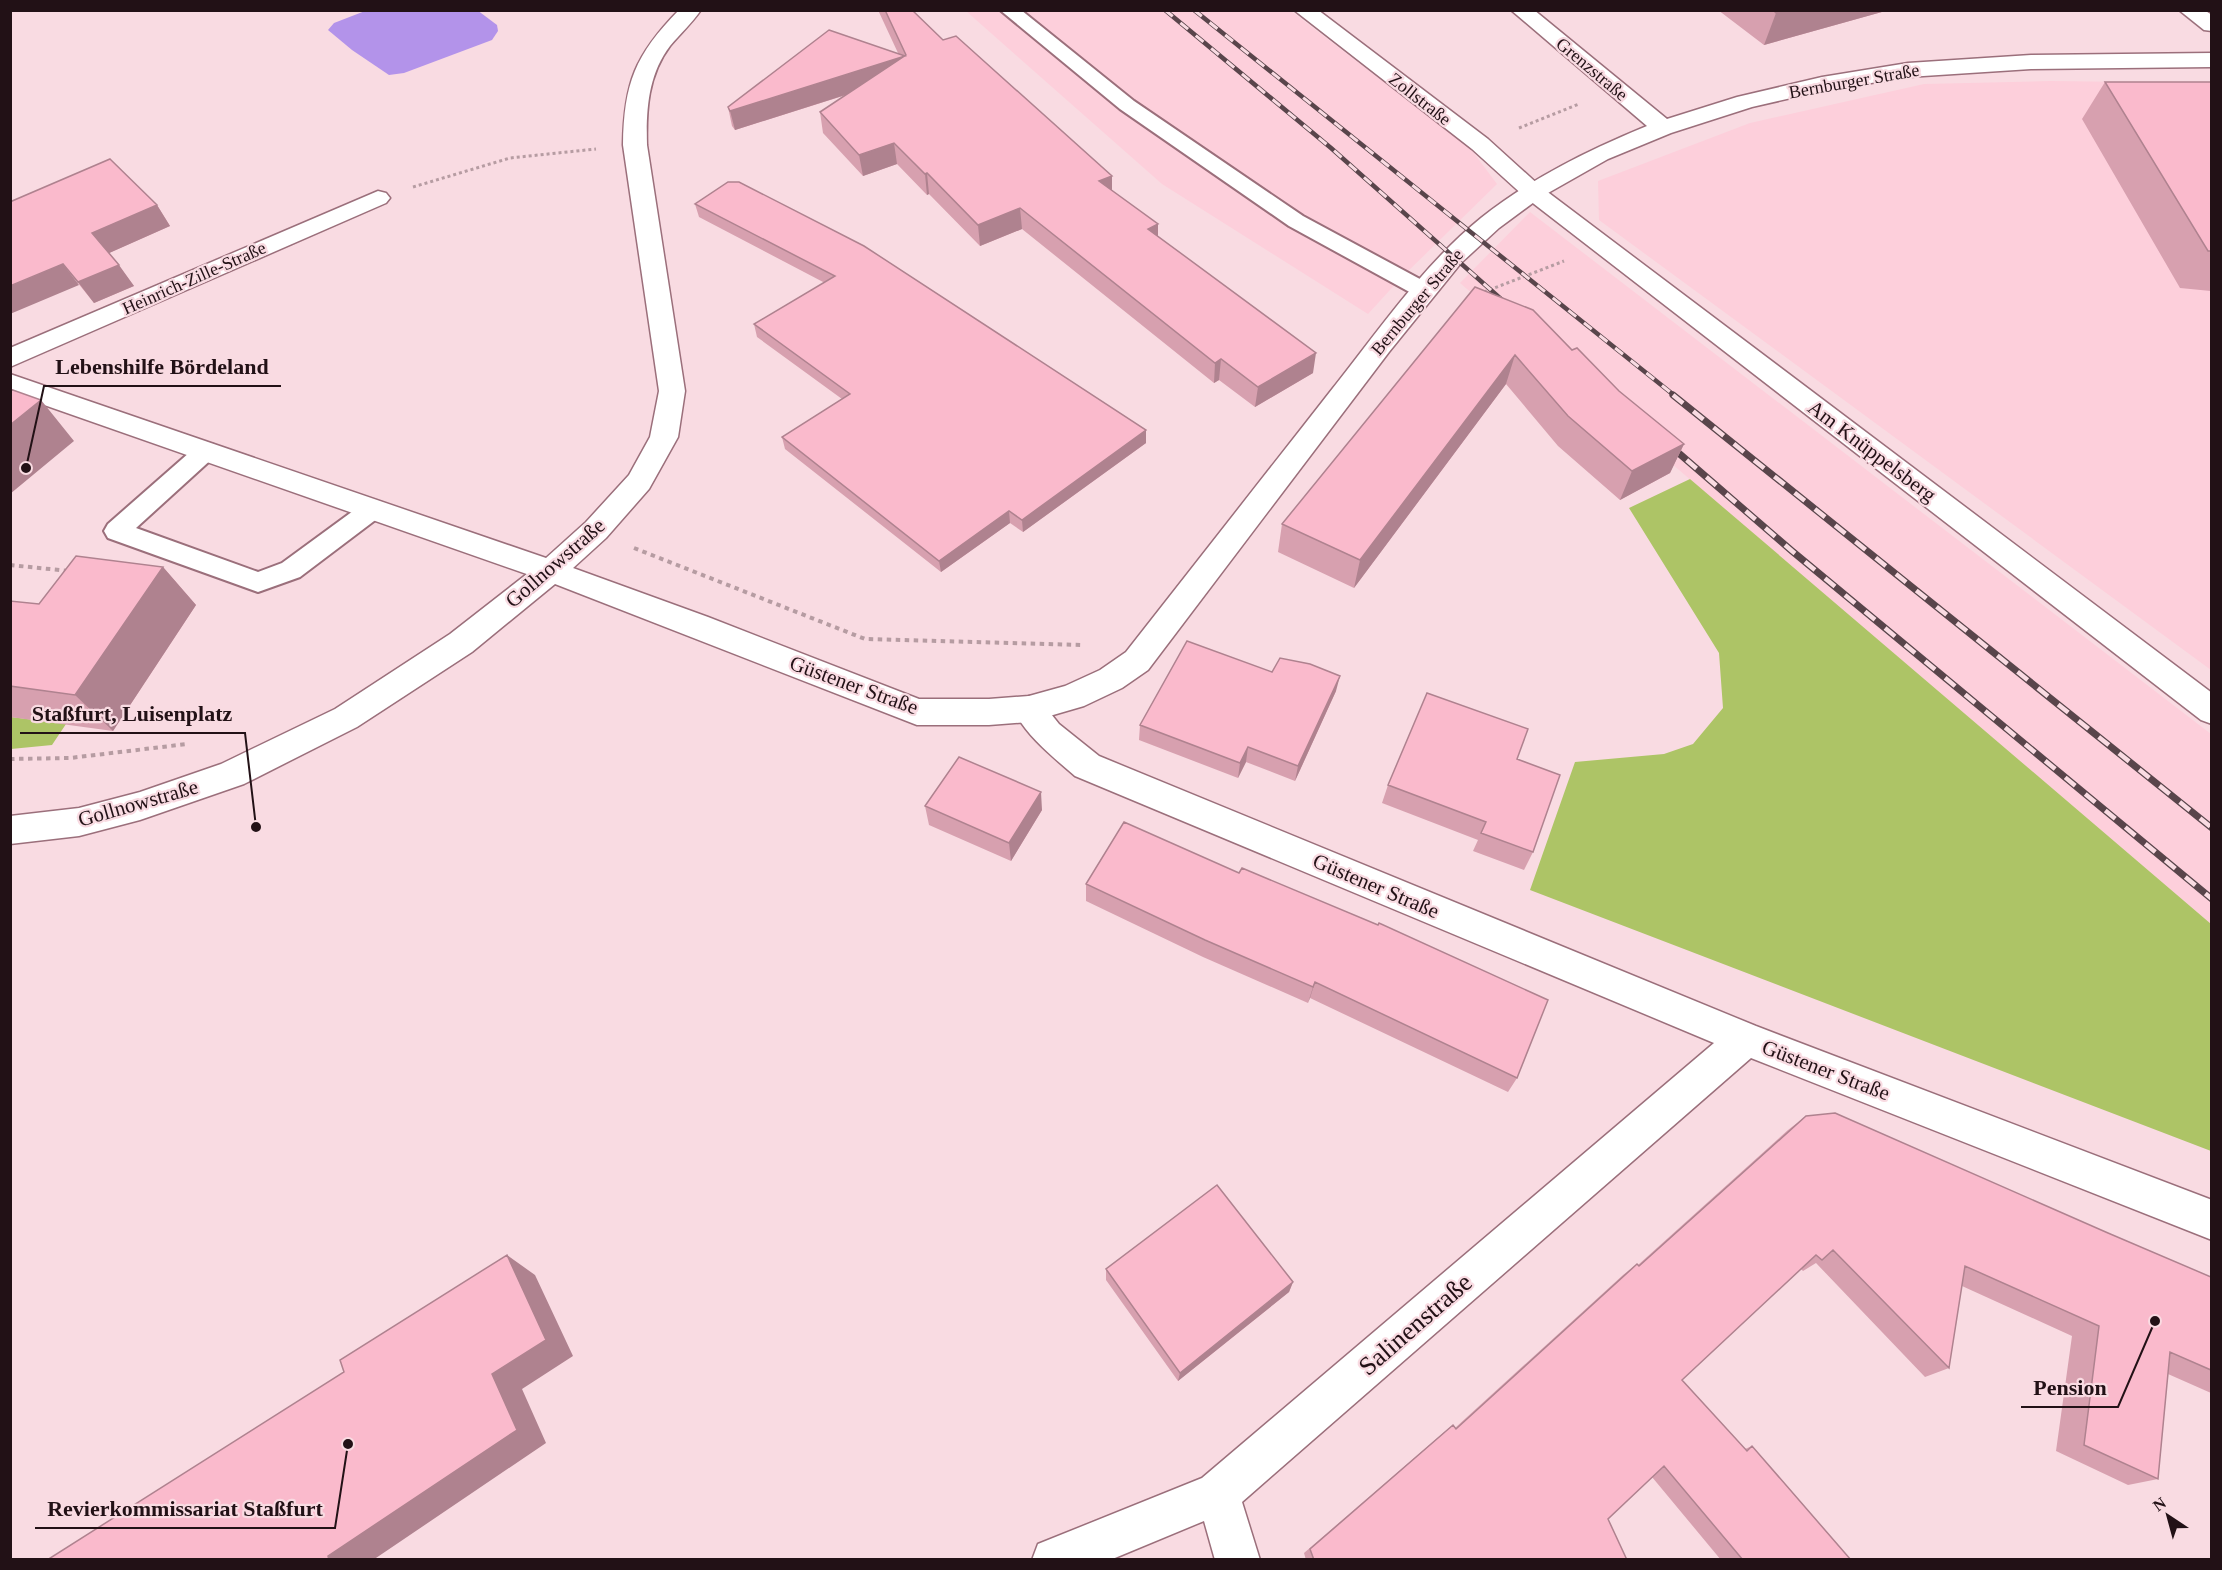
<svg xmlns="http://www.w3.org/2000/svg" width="2222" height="1570" viewBox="0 0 2222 1570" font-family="Georgia,serif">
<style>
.built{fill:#fdcfdb}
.green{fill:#adc466}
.water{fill:#b393ea}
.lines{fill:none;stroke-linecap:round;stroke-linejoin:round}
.lane-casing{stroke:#9b6f7b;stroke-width:4}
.street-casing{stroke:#9b6f7b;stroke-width:3}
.secondary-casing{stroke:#9b6f7b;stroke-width:3}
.path-far1{stroke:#b69ca2;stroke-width:3;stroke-dasharray:3 3;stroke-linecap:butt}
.path{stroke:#b69ca2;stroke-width:4;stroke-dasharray:4.5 4.5;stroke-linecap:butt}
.lane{fill:#fff;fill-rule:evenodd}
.street{fill:#fff;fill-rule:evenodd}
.secondary{fill:#fff;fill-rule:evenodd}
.rail-far1-casing{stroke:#59454b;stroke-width:4.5}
.rail-casing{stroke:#59454b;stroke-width:7}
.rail-far1{stroke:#f9dbe2;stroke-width:3;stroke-dasharray:10;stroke-linecap:butt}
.rail{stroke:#f9dbe2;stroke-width:4.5;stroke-dasharray:13;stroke-linecap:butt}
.wall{fill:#d7a0af}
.shaded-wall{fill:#af828f}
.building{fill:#fabacc;stroke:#af828f;stroke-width:1.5}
.labels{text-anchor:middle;stroke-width:4.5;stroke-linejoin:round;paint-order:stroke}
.far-street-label{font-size:18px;fill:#221116;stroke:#f9dbe2}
.street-label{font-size:21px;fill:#221116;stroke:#f9dbe2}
.near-street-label{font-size:26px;fill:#221116;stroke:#f9dbe2}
.leader{fill:none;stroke:#221116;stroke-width:2}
.callout-dot{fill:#221116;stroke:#f9dbe2;stroke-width:2}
.callout-label{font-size:22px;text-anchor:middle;font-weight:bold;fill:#221116;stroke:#f9dbe2;stroke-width:4.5;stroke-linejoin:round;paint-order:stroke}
</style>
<rect width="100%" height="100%" fill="#f9dbe2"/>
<!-- built -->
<path class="built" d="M966,11H1291L1470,148L1497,184L1400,279L1368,314L1162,184Z
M2050,81L2211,83V670L1599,220L1598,181L1750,123L1924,84Z
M1530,212L2211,734V924L1460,283Z"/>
<!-- green -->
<path class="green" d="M1690,479L2211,924V1151L1530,890L1575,762L1664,754L1693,744L1723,708L1719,653L1629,508Z
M11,717L66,724L52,745L11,749Z"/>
<!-- water -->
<path class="water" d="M477,10L497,25L498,31L492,40L404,73L389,75L352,50L328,30L334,23L365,11Z"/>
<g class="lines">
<!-- lane casing -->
<g class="lane-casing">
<path id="lane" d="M1000,10H1021L1134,101L1303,216L1431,285L1434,290L1431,295L1423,297L1415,295L1289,226L1120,109Z
M206,443L214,445L218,451L214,457L136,528L258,572L282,563L364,503L373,500L382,503L385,509L382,515L300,577L258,592L108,538L104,531L108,524L198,445Z"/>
</g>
<!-- street casing -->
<g class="street-casing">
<path id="street" d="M679,10H701C692,23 680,34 670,46C648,75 646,110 647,145L685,391L678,437L649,489L606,538L561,579L551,582L541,579L10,393V374L546,558L586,522L629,475L650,437L659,391L623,145C624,83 635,55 679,10Z
M1294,10H1318L1488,139L1541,187L2212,693V724L2201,720L1525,197L1472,149Z
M2179,10H2204L2212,15V31L2204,30Z
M378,191L386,193L390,198L386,203L10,367V348Z
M1029,696L1040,700L1059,724L1099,756L1756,1026L2212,1200V1240L1751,1058L1242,1502L1260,1560H1215L1204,1521L1110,1560H1032L1038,1544L1202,1478L1714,1043L1075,776C1052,756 1027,737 1013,709L1018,700Z"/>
</g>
<!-- secondary casing -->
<g class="secondary-casing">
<path id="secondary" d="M1511,10H1534L1667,119L1737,97L1822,77L1908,63L2031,55L2212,53V67L2031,69L1908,77L1822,91L1752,107L1671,133L1608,159L1541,197L1499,228L1461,263L1389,352L1148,670L1122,688L1084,706L1029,722L989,725H917L555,584L472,652L357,727L244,784L140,820L79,836L10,844V816L79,808L140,792L221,764L335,709L450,634L541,563L551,560L708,617L919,699H989L1029,696L1065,686L1100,670L1126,652C1195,564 1264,476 1333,388C1379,330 1423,265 1481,218C1531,178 1589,150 1647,126Z"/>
</g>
<!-- path-far1 -->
<path class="path-far1" d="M1519,128L1579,104
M413,187L510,158L596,149
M1484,292L1564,261"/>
<!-- path -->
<path class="path" d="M634,548L865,639L1083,645
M10,565L69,571
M10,759L70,758L187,744"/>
<!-- lane -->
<use href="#lane" class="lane"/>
<!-- street -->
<use href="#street" class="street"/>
<!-- secondary -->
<use href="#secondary" class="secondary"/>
<!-- rail-far1 casing -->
<g class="rail-far1-casing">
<path id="rail-far1" d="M1165,10L1331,148L1510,307
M1194,10L1675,396"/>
</g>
<!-- rail casing -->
<g class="rail-casing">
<path id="rail" d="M1673,395L2212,828
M1667,443L1792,551L2212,899"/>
</g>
<!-- rail-far1 -->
<use href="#rail-far1" class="rail-far1"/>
<!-- rail -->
<use href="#rail" class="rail"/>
</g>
<!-- wall -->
<path class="wall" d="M878,10H912L943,40L1112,190L1158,236L1313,373L1255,407L1219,380L1214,383L1022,229L980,246L929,194L927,195L897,164L863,176L823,133L820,112L846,95L735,130L732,126L728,107L898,53Z
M1718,10H1889L1764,45Z
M2105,82H2211V291L2180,288L2082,119Z
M728,182L1146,443L1023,532L1010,523L941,572L785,449L782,437L842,399L757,337L754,324L825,283L699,217L695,204Z
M12,201L157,205L170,226L109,253L134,286L94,303Z
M1475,287L1572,350L1619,391L1684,444L1670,473L1620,500L1558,446L1506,384L1354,588L1278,552L1282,524Z
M163,567L196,605L113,731L10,717V601L39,604Z
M1272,672L1336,691L1295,781L1246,762L1238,778L1139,740L1140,725Z
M1517,759L1533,852L1524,870L1473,851L1478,840L1382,803L1388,785Z
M925,806L1042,810L1011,861L929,825Z
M1124,822L1517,1078L1508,1092L1310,998L1308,1003L1203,957L1086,901V884Z
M1806,1116L2108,1233L2211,1277V1393L2168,1374L2158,1479L2128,1485L2056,1451L2072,1336L1962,1286L1949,1368L1925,1377L1816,1263L1803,1271L1801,1269L1682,1380L1745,1449L1752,1446L1851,1560H1721L1652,1477L1608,1519L1627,1560H1306L1304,1553L1443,1433L1453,1425L1455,1428L1623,1275L1637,1264L1638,1265L1788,1130Z
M1106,1269L1293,1282L1289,1292L1178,1381L1106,1280Z"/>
<!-- shaded-wall -->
<path class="shaded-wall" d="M1786,10H1889L1764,45L1776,13Z
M905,56L908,75L735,130L730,111Z
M894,143L897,164L863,176L859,155Z
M927,173L929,194L927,195L925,174Z
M1112,176V196L1099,181Z
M157,205L170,226L107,254L92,233Z
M1020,208L1022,229L980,246L978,225Z
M1158,224V244L1148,229Z
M63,264L79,285L10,314V286Z
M119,265L134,286L94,303L78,282Z
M1316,353L1313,373L1255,407L1258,387Z
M1515,355L1506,384L1354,588L1360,560Z
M1221,359L1219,380L1214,383L1215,363Z
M41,400L74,441L10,494V425Z
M1146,430V443L1023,532L1022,520Z
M1684,444L1670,473L1620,500L1632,471Z
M1009,511L1010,523L941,572L939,561Z
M163,567L196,605L113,731L75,695Z
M1340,676L1336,691L1295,781L1298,766Z
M1248,747L1246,762L1238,778L1240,763Z
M1041,792L1042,810L1011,861L1009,843Z
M1315,982L1310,998L1308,1003L1313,987Z
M507,1255L535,1275L573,1356L522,1389L546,1443L373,1560H329L328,1556L492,1374Z
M1293,1282L1289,1292L1178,1381L1180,1373Z"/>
<!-- building -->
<path class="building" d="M885,10H912L943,40L956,36L1112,176L1099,181L1158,224L1148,229L1316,353L1258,387L1221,359L1215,363L1020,208L978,225L927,173L925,174L894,143L859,155L820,112L906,55Z
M1773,10H1786L1776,13Z
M829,30L905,56L730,111L728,107Z
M2105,82H2211V251H2208Z
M110,159L157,205L92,233L119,265L78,282L63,264L10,286V199L12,201Z
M728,182H739L864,246L1146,430L1022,520L1009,511L939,561L782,437L850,394L754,324L835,276L695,204Z
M1475,287L1533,310L1572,350L1577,348L1619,391L1684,444L1632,471L1568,416L1515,355L1360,560L1282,524Z
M10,389L41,400L10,425Z
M76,556L163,567L75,695L10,686V601L39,604Z
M1187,641L1272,672L1280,658L1310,664L1340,676L1298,766L1248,747L1240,763L1140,725Z
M1427,693L1528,729L1517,759L1560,775L1533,852L1481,833L1486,822L1388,785Z
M959,757L1041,792L1009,843L925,806Z
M1124,822L1239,873L1242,868L1378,925L1379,923L1548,1000L1517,1078L1315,982L1313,987L1205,940L1086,884Z
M1835,1113L2108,1233L2211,1277V1370L2170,1352L2158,1479L2084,1445L2099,1326L1965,1266L1949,1368L1833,1250L1822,1260L1816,1255L1682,1380L1747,1451L1752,1446L1851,1560H1743L1664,1466L1608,1519L1627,1560H1314L1310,1549L1453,1425L1456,1429L1637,1264L1639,1266L1806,1116Z
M1217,1185L1293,1282L1180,1373L1106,1269Z
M507,1255L546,1340L492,1374L517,1430L328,1556L329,1560H47L344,1372L340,1360Z"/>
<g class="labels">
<!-- far-street labels -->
<g class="far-street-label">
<text transform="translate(1592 69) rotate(40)" y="6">Grenzstraße</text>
<text transform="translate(1854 81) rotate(-10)" y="6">Bernburger Straße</text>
<text transform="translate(1420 99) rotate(38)" y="6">Zollstraße</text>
<text transform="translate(194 278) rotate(-24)" y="6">Heinrich-Zille-Straße</text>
<text transform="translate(1417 302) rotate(-50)" y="6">Bernburger Straße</text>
</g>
<!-- street labels -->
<g class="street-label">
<text transform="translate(1872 451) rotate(37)" y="7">Am Knüppelsberg</text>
<text transform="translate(555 563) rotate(-41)" y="7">Gollnowstraße</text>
<text transform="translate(854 685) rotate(20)" y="7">Güstener Straße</text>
<text transform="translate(138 803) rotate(-16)" y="7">Gollnowstraße</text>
<text transform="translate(1376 886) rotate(23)" y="7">Güstener Straße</text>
<text transform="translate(1826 1070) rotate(21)" y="7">Güstener Straße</text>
</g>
<!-- near-street labels -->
<g class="near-street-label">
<text transform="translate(1415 1324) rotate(-41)" y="9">Salinenstraße</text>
</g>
</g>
<!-- callouts -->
<path class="leader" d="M26 468L44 386H281M256 827L245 733H20M2155 1321L2118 1407H2021M348 1444L335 1528H35"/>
<g class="callout-dot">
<circle cx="26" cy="468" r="6"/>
<circle cx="256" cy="827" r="6"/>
<circle cx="2155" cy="1321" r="6"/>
<circle cx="348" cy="1444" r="6"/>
</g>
<g class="callout-label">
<text x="162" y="374">Lebenshilfe Bördeland</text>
<text x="132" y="721">Staßfurt, Luisenplatz</text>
<text x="2070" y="1395">Pension</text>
<text x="185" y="1516">Revierkommissariat Staßfurt</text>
</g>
<!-- border -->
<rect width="2222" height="1570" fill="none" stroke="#221116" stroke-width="24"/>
<!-- north arrow -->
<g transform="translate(2168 1516) rotate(324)" stroke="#f9dbe2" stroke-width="4.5" paint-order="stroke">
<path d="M0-4.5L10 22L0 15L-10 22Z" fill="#221116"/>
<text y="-9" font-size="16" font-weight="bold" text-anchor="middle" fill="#221116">N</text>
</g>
</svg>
